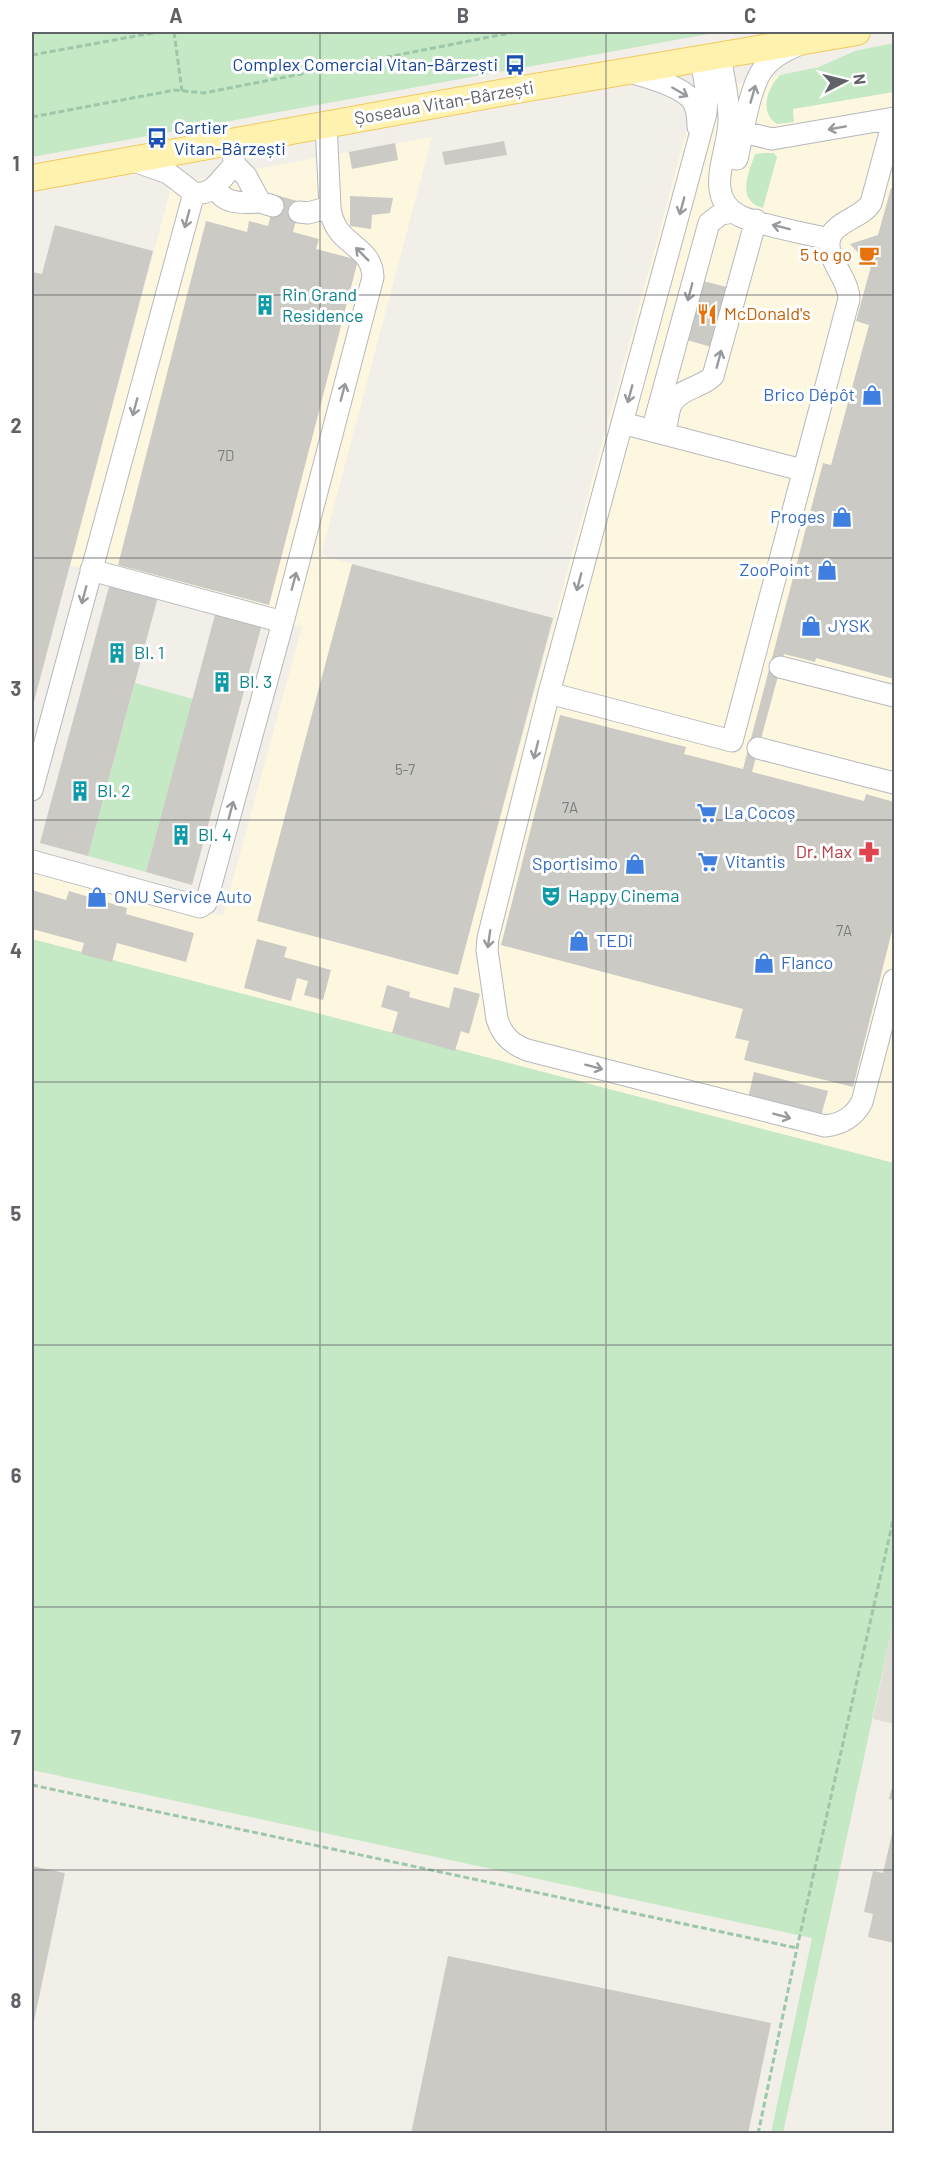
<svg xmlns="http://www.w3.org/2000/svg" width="926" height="2165" viewBox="0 0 926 2165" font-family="Barlow,sans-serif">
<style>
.commercial{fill:#fef7e0}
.education{fill:#e1ded6}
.green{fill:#c5e8c5}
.building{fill:#cccac5}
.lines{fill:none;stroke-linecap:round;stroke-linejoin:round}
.minor-casing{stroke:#b5b8bc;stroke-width:23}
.major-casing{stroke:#f2c960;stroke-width:28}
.path{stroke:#9cc7a9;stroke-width:3;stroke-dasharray:6 3;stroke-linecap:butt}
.minor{stroke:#fff;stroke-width:21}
.major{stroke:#fff2af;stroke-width:26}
.oneway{stroke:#979a9d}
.grid{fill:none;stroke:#5f6368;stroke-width:1.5;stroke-opacity:0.55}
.labels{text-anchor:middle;stroke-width:6;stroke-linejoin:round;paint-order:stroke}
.number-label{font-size:15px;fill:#7a7d7f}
.transit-label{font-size:18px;fill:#164399;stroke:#fff;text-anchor:end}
.street-label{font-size:18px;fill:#5f6368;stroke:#fff}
.food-label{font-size:18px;fill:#c56008;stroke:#fff;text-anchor:end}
.culture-label{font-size:18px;fill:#0d838f;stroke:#fff;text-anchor:start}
.shop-label{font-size:18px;fill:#366cbe;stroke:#fff;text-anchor:start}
.health-label{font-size:18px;fill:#be3a42;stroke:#fff;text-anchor:end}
.neatline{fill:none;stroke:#5f6368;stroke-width:2}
.grid-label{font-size:20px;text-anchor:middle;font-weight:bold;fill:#5f6368}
</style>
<rect width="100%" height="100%" fill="#f1efe8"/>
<!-- commercial -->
<path class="commercial" d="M894,52V1163L465,1057L32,940V868L223,916L302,627L70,565L172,184L432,137L321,555L352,564L257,921L458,975L697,92Z"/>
<!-- education -->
<path class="education" d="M894,1618V1724L873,1719Z"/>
<!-- green -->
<path class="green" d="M32,32H719L32,157Z
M894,43V92L793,109L794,122L777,124C758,112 768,87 780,75L819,67L855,51Z
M765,153H774L777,157L763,208C736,201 748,174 755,154Z
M135,683L193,699L146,872L88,856Z
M32,939L894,1163V1618L783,2133H771L812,1938L32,1770Z"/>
<!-- building -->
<path class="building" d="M504,141L507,155L445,165L442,152Z
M395,143L398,160L352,169L349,152Z
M891,188L894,189V679L816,658L815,662L784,654L752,772L864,801L866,794L894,802V923L853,1087L744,1060L749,1041L735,1038L743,1009L501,945L560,715L686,747L684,754L743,769L823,463L831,465L869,325L856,321L871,266L850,244L878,235Z
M276,195L301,202L293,232L319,239L316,249L358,260L269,605L118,565L206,221L247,232L249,221L268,226Z
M350,196L393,198L390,213L372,215L371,229L350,226Z
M55,225L153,251L32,709V272L42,274Z
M699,280L731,288L715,348L683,339Z
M352,564L553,618L458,975L257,921Z
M110,583L158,597L88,856L40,843Z
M216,611L262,624L192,885L146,872Z
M32,890L66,900L69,891L127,908L126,914L194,933L186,962L117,943L112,962L81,954L84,943L32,929Z
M257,939L287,947L284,957L331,970L323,1000L304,995L308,981L297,978L291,1001L244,988Z
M387,985L410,992L409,997L449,1008L454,987L480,994L469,1034L461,1031L455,1051L392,1033L398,1012L381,1007Z
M754,1072L828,1091L821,1116L748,1098Z
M894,1780V1800L889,1799Z
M894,1825V1943L868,1937L873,1914L864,1912L873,1871L883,1873Z
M32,1866L65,1873L33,2026L32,2025Z
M448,1956L771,2023L748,2134H411Z"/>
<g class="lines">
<!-- minor casing -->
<g class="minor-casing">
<path id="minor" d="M720,55C723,76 729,98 729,119C730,150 701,197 740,216C762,226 804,233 829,239
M701,58L707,95L706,113L549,693L488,938L487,950L497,1019C502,1035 511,1044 527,1050L825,1126C842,1124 854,1117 862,1102L894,980
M626,71C644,76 680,85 692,100C697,107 698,119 698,127
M743,132L772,139L894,118
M232,151L235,165L246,176L260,202L273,206
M737,159C743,134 749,88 763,69C771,58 786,50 798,45
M131,160L168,173L194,193
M215,187C224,205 243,203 260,202
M299,212L308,213L330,207L326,124
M667,422C668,416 669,408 672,403C679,389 703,387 713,376L756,220
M622,423L802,470
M652,431L709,223L721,214L734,212
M91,570L283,622
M780,667L894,696
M549,693L732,741L849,299C849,276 818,252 833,232C843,219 862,217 871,203L894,118
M758,748L894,783
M32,790L194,193C215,196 221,176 235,165
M32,861L200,907L206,903L283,622L373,277C372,243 334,247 330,207"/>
</g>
<!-- major casing -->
<g class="major-casing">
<path id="major" d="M32,178L517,90L857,32"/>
</g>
<!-- path -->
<path class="path" d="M174,32L182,91
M32,55L158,32
M32,117L175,90L204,93L515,32
M32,1785L797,1948
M758,2134L797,1948L894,1516"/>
<!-- minor -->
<use href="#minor" class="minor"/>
<!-- major -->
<use href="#major" class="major"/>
</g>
<!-- one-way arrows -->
<defs><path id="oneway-shaft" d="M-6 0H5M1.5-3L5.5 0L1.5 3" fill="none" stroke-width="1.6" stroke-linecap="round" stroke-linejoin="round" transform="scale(1.5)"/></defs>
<g class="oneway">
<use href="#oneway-shaft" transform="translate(680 92) rotate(30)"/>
<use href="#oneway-shaft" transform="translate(753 94) rotate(-74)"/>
<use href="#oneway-shaft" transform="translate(837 128) rotate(170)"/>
<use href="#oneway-shaft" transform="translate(682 206) rotate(105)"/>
<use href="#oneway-shaft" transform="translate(187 219) rotate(105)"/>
<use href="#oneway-shaft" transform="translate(781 227) rotate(-166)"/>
<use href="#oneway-shaft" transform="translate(362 254) rotate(-135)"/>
<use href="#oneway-shaft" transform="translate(690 292) rotate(105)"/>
<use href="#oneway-shaft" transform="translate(719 359) rotate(-75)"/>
<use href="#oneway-shaft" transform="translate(343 392) rotate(-75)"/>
<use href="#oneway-shaft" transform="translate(630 394) rotate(105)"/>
<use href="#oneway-shaft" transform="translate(135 407) rotate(105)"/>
<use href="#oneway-shaft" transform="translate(294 581) rotate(-75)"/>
<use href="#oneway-shaft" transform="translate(579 582) rotate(105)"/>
<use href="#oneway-shaft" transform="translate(84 595) rotate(105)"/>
<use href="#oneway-shaft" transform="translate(536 750) rotate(104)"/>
<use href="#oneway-shaft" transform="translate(231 810) rotate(-75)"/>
<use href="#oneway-shaft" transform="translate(489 939) rotate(98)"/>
<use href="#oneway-shaft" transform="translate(594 1067) rotate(15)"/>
<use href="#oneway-shaft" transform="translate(782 1116) rotate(15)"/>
</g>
<!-- grid -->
<path class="grid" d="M320,32V2134M606,32V2134M32,295H894M32,558H894M32,820H894M32,1082H894M32,1345H894M32,1607H894M32,1870H894"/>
<!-- icons -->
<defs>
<g id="bus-bare" transform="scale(1.62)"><path d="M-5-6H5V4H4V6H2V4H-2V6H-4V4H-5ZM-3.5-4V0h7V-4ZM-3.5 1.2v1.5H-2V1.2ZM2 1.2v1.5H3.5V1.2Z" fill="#1a4fb4" stroke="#fff" stroke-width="2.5" paint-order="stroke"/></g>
<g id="cafe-bare" transform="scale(1.62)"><path d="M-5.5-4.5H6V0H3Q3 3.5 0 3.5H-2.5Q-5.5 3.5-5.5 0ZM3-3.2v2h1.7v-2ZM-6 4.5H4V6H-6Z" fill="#e8710a" stroke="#fff" stroke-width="2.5" paint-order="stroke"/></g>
<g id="building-bare" transform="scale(1.62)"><path d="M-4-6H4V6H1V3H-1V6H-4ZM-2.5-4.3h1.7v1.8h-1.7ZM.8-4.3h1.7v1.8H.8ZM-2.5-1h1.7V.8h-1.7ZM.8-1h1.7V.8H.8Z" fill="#0f9aa8" stroke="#fff" stroke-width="2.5" paint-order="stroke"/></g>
<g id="restaurant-bare" transform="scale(1.62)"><path d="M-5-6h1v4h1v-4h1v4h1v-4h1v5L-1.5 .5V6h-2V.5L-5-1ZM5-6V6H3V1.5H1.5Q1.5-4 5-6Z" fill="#e8710a" stroke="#fff" stroke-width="2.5" paint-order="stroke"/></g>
<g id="shop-bare" transform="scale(1.62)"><path d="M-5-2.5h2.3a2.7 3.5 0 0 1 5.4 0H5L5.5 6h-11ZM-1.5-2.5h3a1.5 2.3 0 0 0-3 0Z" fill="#3f7fe0" stroke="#fff" stroke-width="2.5" paint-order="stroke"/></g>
<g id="supermarket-bare" transform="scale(1.62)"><path d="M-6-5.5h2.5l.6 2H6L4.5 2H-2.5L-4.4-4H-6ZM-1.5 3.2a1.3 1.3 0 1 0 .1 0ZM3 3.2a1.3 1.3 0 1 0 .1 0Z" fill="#3f7fe0" stroke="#fff" stroke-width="2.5" paint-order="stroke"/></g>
<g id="pharmacy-bare" transform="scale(1.62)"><path d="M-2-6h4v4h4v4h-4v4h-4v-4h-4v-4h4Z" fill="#e0444e" stroke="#fff" stroke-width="2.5" paint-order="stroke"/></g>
<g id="theatre-bare" transform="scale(1.62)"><path d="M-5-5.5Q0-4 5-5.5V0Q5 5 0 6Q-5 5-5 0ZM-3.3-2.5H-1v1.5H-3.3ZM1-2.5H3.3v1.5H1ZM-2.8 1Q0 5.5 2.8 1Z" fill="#0f9aa8" stroke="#fff" stroke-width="2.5" paint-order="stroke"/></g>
</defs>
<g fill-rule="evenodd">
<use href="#bus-bare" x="515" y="65"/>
<use href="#bus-bare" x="157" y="138"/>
<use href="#cafe-bare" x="869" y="255"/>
<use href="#building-bare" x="265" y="305"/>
<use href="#restaurant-bare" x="707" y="314"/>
<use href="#shop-bare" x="872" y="395"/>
<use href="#shop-bare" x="842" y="517"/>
<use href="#shop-bare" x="827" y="570"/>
<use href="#shop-bare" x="811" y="626"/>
<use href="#building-bare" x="117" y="653"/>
<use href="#building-bare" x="222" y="682"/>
<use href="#building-bare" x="80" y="791"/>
<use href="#supermarket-bare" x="707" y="813"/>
<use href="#building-bare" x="181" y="835"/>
<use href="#pharmacy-bare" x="869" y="852"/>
<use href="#supermarket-bare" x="708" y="862"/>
<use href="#shop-bare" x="635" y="864"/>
<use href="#theatre-bare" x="551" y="896"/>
<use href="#shop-bare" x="97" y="897"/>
<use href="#shop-bare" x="579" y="941"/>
<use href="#shop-bare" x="764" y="963"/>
</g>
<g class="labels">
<!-- number labels -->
<g class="number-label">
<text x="226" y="461">7D</text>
<text x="405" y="775">5-7</text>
<text x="570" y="813">7A</text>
<text x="844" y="936">7A</text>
</g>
<!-- transit labels -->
<g class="transit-label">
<text x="498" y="71">Complex Comercial Vitan-Bârzești</text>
<text x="174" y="134" text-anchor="start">Cartier<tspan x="174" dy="21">Vitan-Bârzești</tspan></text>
</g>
<!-- street labels -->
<g class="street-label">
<text transform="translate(444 103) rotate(-10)" y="6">Șoseaua Vitan-Bârzești</text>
</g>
<!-- food labels -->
<g class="food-label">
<text x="852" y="261">5 to go</text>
<text x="724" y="320" text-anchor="start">McDonald's</text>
</g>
<!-- culture labels -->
<g class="culture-label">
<text x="282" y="301">Rin Grand<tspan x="282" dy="21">Residence</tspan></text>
<text x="134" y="659">Bl. 1</text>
<text x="239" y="688">Bl. 3</text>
<text x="97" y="797">Bl. 2</text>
<text x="198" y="841">Bl. 4</text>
<text x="568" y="902">Happy Cinema</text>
</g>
<!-- shop labels -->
<g class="shop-label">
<text x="855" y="401" text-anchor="end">Brico Dépôt</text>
<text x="825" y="523" text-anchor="end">Proges</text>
<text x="810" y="576" text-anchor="end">ZooPoint</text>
<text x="828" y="632">JYSK</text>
<text x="724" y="819">La Cocoș</text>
<text x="725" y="868">Vitantis</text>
<text x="618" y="870" text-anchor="end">Sportisimo</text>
<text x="114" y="903">ONU Service Auto</text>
<text x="596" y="947">TEDi</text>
<text x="781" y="969">Flanco</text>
</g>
<!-- health labels -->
<g class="health-label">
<text x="852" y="858">Dr. Max</text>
</g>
</g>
<!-- border -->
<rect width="926" height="2165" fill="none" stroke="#ffffff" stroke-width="66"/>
<!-- north arrow -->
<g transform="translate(845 81) rotate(83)" stroke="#ffffff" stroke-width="4.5" paint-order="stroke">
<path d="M0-4.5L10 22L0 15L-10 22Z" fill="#5f6368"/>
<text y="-9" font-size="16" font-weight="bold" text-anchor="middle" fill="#5f6368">N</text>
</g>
<rect x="33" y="33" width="860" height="2099" class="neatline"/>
<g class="grid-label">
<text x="176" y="23">A</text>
<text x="463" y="23">B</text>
<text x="750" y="23">C</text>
<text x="16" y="171">1</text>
<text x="16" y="433">2</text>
<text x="16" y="696">3</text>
<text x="16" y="958">4</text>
<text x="16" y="1221">5</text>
<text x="16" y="1483">6</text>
<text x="16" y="1745">7</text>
<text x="16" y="2008">8</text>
</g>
</svg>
